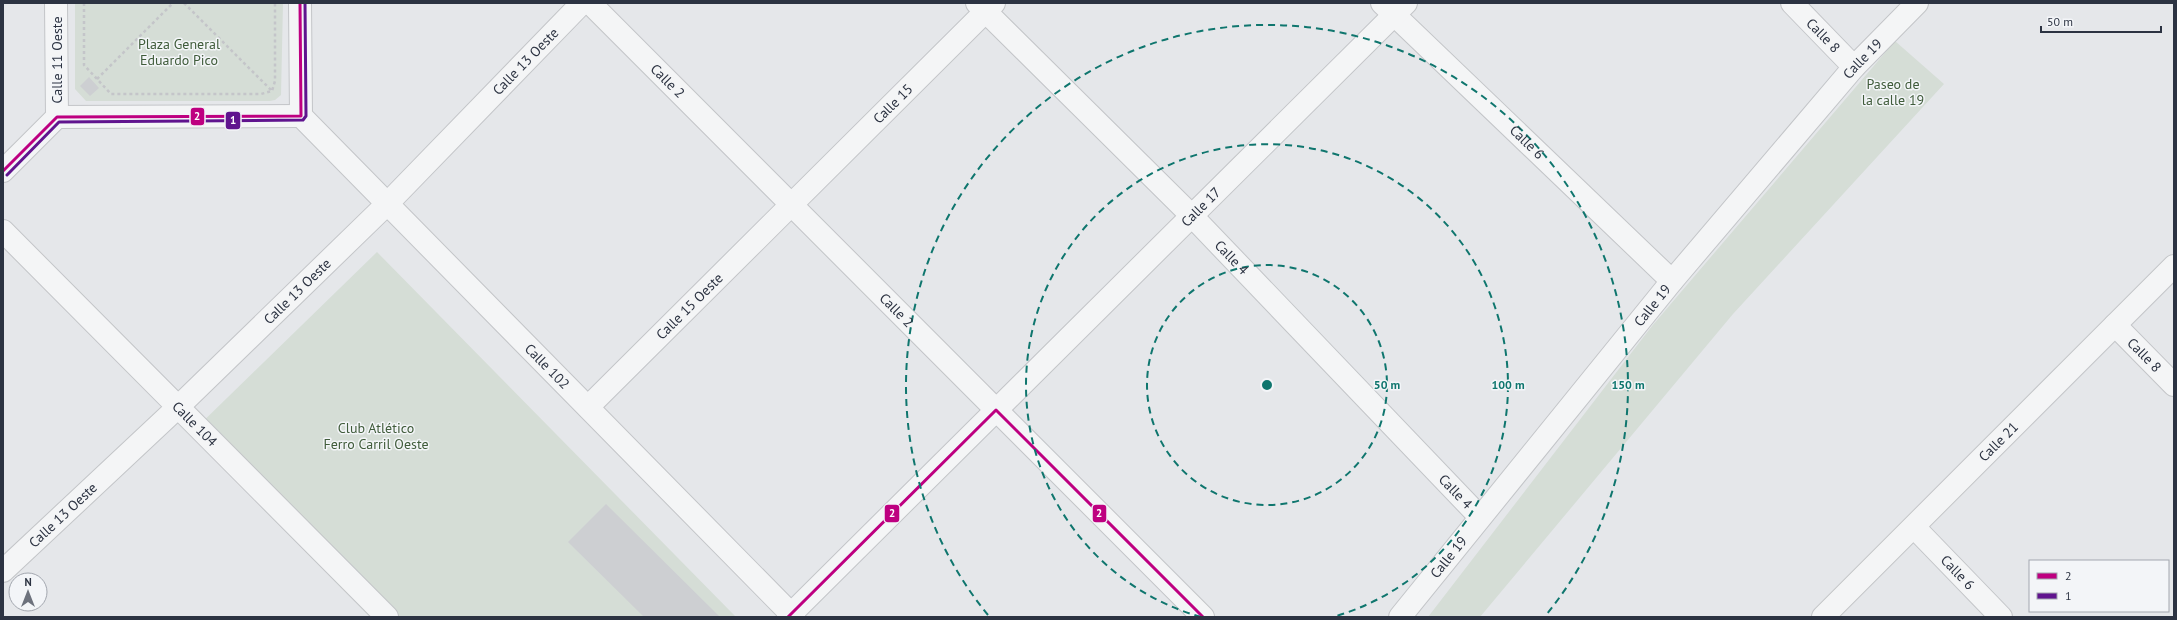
<svg xmlns="http://www.w3.org/2000/svg" width="2177" height="620" viewBox="0 0 2177 620" font-family="'PT Sans',sans-serif">
<style>
.green{fill:#d5ddd6}
.building{fill:#cdcfd2}
.lines{fill:none;stroke-linecap:round;stroke-linejoin:round}
.minor-casing{stroke:#c3c5c8;stroke-width:24}
.path{stroke:#c4c5c9;stroke-width:2.5;stroke-dasharray:3 3;stroke-linecap:butt}
.minor{stroke:#f4f5f6;stroke-width:22}
.bus-1-casing{stroke:#f3f5f8;stroke-width:6}
.bus-2-casing{stroke:#f3f5f8;stroke-width:6}
.bus-1{stroke:#be0080;stroke-width:3}
.bus-2{stroke:#60148e;stroke-width:3}
.ring{fill:none;stroke:#0f766e;stroke-width:2;stroke-dasharray:7 5}
.labels{text-anchor:middle;stroke-width:3;stroke-linejoin:round;paint-order:stroke}
.street-label{font-size:14px;fill:#2c3342;stroke:#f3f5f8}
.park-label{font-size:14px;fill:#405c3b;stroke:#f3f5f8}
.centre{fill:#0f766e;stroke:#f3f5f8;stroke-width:2}
.ring-label{font-size:12px;text-anchor:middle;font-weight:bold;fill:#0f766e;stroke:#f3f5f8;stroke-width:3;stroke-linejoin:round;paint-order:stroke}
.line-badge{stroke:#f3f5f8;stroke-width:1.5}
.badge-label{font-size:11px;text-anchor:middle;font-weight:bold;fill:#fff}
</style>
<rect width="100%" height="100%" fill="#e5e7ea"/>
<!-- green -->
<path class="green" d="M75,3H283L281,95L275,100L270,101H86L75,89Z
M1895,41L1944,84L1733,314L1480,617H1428L1652,326Z
M377,252L736,617H370L190,434Z"/>
<!-- building -->
<path class="building" d="M89,77L99,88L90,96L80,86Z
M606,504L720,617H644L568,542Z"/>
<g class="lines">
<!-- minor casing -->
<g class="minor-casing">
<g id="minor">
<path d="M300,3L301,116"/>
<path id="s1" d="M590,3L1203,617"/>
<path id="s2" d="M977,3L1192,216L1480,517"/>
<path id="s3" d="M1382,3L1672,281"/>
<path id="s4" d="M1792,3L1854,67"/>
<path id="s5" d="M301,116L794,617"/>
<path d="M57,117L301,116"/>
<path d="M3,171L57,117L56,3"/>
<path id="s6" d="M3,231L387,617"/>
<path id="s7" d="M2115,325L2174,385"/>
<path id="s8" d="M588,407L994,3"/>
<path id="s9" d="M1914,527L2001,617"/>
<path id="s10" d="M3,571L178,407L387,204L582,3"/>
<path id="s11" d="M788,617L1406,3"/>
<path id="s12" d="M1400,617L1672,281L1854,67L1917,3"/>
<path id="s13" d="M1823,617L2174,266"/>
</g>
</g>
<!-- path -->
<path class="path" d="M84,3V65L111,94H261L272,91L275,81V3
M184,3L272,91
M97,79L173,3"/>
<!-- minor -->
<use href="#minor" class="minor"/>
<!-- bus-1 casing -->
<g class="bus-1-casing">
<path id="bus-1" d="M3,171L57,117L301,116L300,3
M788,617L996,410L1203,617"/>
</g>
<!-- bus-2 casing -->
<g class="bus-2-casing">
<path id="bus-2" d="M7,175L59,122L303,120L306,116L305,3"/>
</g>
<!-- bus-1 -->
<use href="#bus-1" class="bus-1"/>
<!-- bus-2 -->
<use href="#bus-2" class="bus-2"/>
</g>
<!-- distance rings -->
<g class="ring">
<circle cx="1267" cy="385" r="120"/>
<path d="M1201 617A241 241 0 1 1 1333 617"/>
<path d="M988 615A361 361 0 1 1 1546 615"/>
</g>
<g class="labels">
<!-- street labels -->
<g class="street-label">
<text dy="5" stroke="none"><textPath href="#s4" startOffset="45">Calle 8</textPath></text>
<text dy="5" stroke="none"><textPath href="#s12" startOffset="725">Calle 19</textPath></text>
<text transform="translate(57 60) rotate(-90)" y="5">Calle 11 Oeste</text>
<text dy="5" stroke="none"><textPath href="#s10" startOffset="730">Calle 13 Oeste</textPath></text>
<text dy="5" stroke="none"><textPath href="#s1" startOffset="110">Calle 2</textPath></text>
<text dy="5" stroke="none"><textPath href="#s8" startOffset="430">Calle 15</textPath></text>
<text dy="5" stroke="none"><textPath href="#s3" startOffset="201">Calle 6</textPath></text>
<text dy="5" stroke="none"><textPath href="#s11" startOffset="582">Calle 17</textPath></text>
<text dy="5" stroke="none"><textPath href="#s2" startOffset="360">Calle 4</textPath></text>
<text dy="5" stroke="none"><textPath href="#s10" startOffset="406">Calle 13 Oeste</textPath></text>
<text dy="5" stroke="none"><textPath href="#s12" startOffset="401">Calle 19</textPath></text>
<text dy="5" stroke="none"><textPath href="#s8" startOffset="143">Calle 15 Oeste</textPath></text>
<text dy="5" stroke="none"><textPath href="#s1" startOffset="434">Calle 2</textPath></text>
<text dy="5" stroke="none"><textPath href="#s7" startOffset="42">Calle 8</textPath></text>
<text dy="5" stroke="none"><textPath href="#s5" startOffset="351">Calle 102</textPath></text>
<text dy="5" stroke="none"><textPath href="#s6" startOffset="272">Calle 104</textPath></text>
<text dy="5" stroke="none"><textPath href="#s13" startOffset="248">Calle 21</textPath></text>
<text dy="5" stroke="none"><textPath href="#s2" startOffset="684">Calle 4</textPath></text>
<text dy="5" stroke="none"><textPath href="#s10" startOffset="82">Calle 13 Oeste</textPath></text>
<text dy="5" stroke="none"><textPath href="#s12" startOffset="77">Calle 19</textPath></text>
<text dy="5" stroke="none"><textPath href="#s9" startOffset="63">Calle 6</textPath></text>
</g>
<!-- park labels -->
<g class="park-label">
<text x="179" y="49">Plaza General<tspan x="179" dy="16">Eduardo Pico</tspan></text>
<text x="1893" y="89">Paseo de<tspan x="1893" dy="16">la calle 19</tspan></text>
<text x="376" y="433">Club Atlético<tspan x="376" dy="16">Ferro Carril Oeste</tspan></text>
</g>
</g>
<circle cx="1267" cy="385" r="6" class="centre"/>
<g class="ring-label">
<text x="1387" y="389">50 m</text>
<text x="1508" y="389">100 m</text>
<text x="1628" y="389">150 m</text>
</g>
<g class="line-badge">
<rect x="190" y="107" width="15" height="19" rx="4" fill="#be0080"/>
<rect x="225" y="111" width="16" height="19" rx="4" fill="#60148e"/>
<rect x="1092" y="504" width="15" height="19" rx="4" fill="#be0080"/>
<rect x="884" y="504" width="16" height="19" rx="4" fill="#be0080"/>
</g>
<g class="badge-label">
<text x="197" y="120">2</text>
<text x="233" y="124">1</text>
<text x="1099" y="517">2</text>
<text x="892" y="517">2</text>
</g>
<!-- border -->
<rect width="2177" height="620" fill="none" stroke="#2c3342" stroke-width="8"/>
<!-- legend -->
<rect x="2029" y="560" width="140" height="52" fill="#f3f5f8" stroke="#a3a7af"/>
<rect x="2037" y="573" width="20" height="6" fill="#be0080" stroke="#a3a7af"/>
<text x="2065" y="580" font-size="12" fill="#2c3342">2</text>
<rect x="2037" y="593" width="20" height="6" fill="#60148e" stroke="#a3a7af"/>
<text x="2065" y="600" font-size="12" fill="#2c3342">1</text>
<!-- north arrow -->
<g transform="translate(28 592)"><circle r="19" fill="#f3f5f8" stroke="#a3a7af"/>
<path d="M0-3L7 15L0 10L-7 15Z" fill="#6d727d"/>
<text y="-6" font-size="11" font-weight="bold" text-anchor="middle" fill="#2c3342">N</text>
</g>
<!-- scale -->
<path d="M2041 26v6h120v-6" fill="none" stroke="#2c3342" stroke-width="2"/>
<text x="2047" y="26" font-size="12" fill="#2c3342" stroke="#f3f5f8" stroke-width="3" paint-order="stroke">50 m</text>
</svg>
